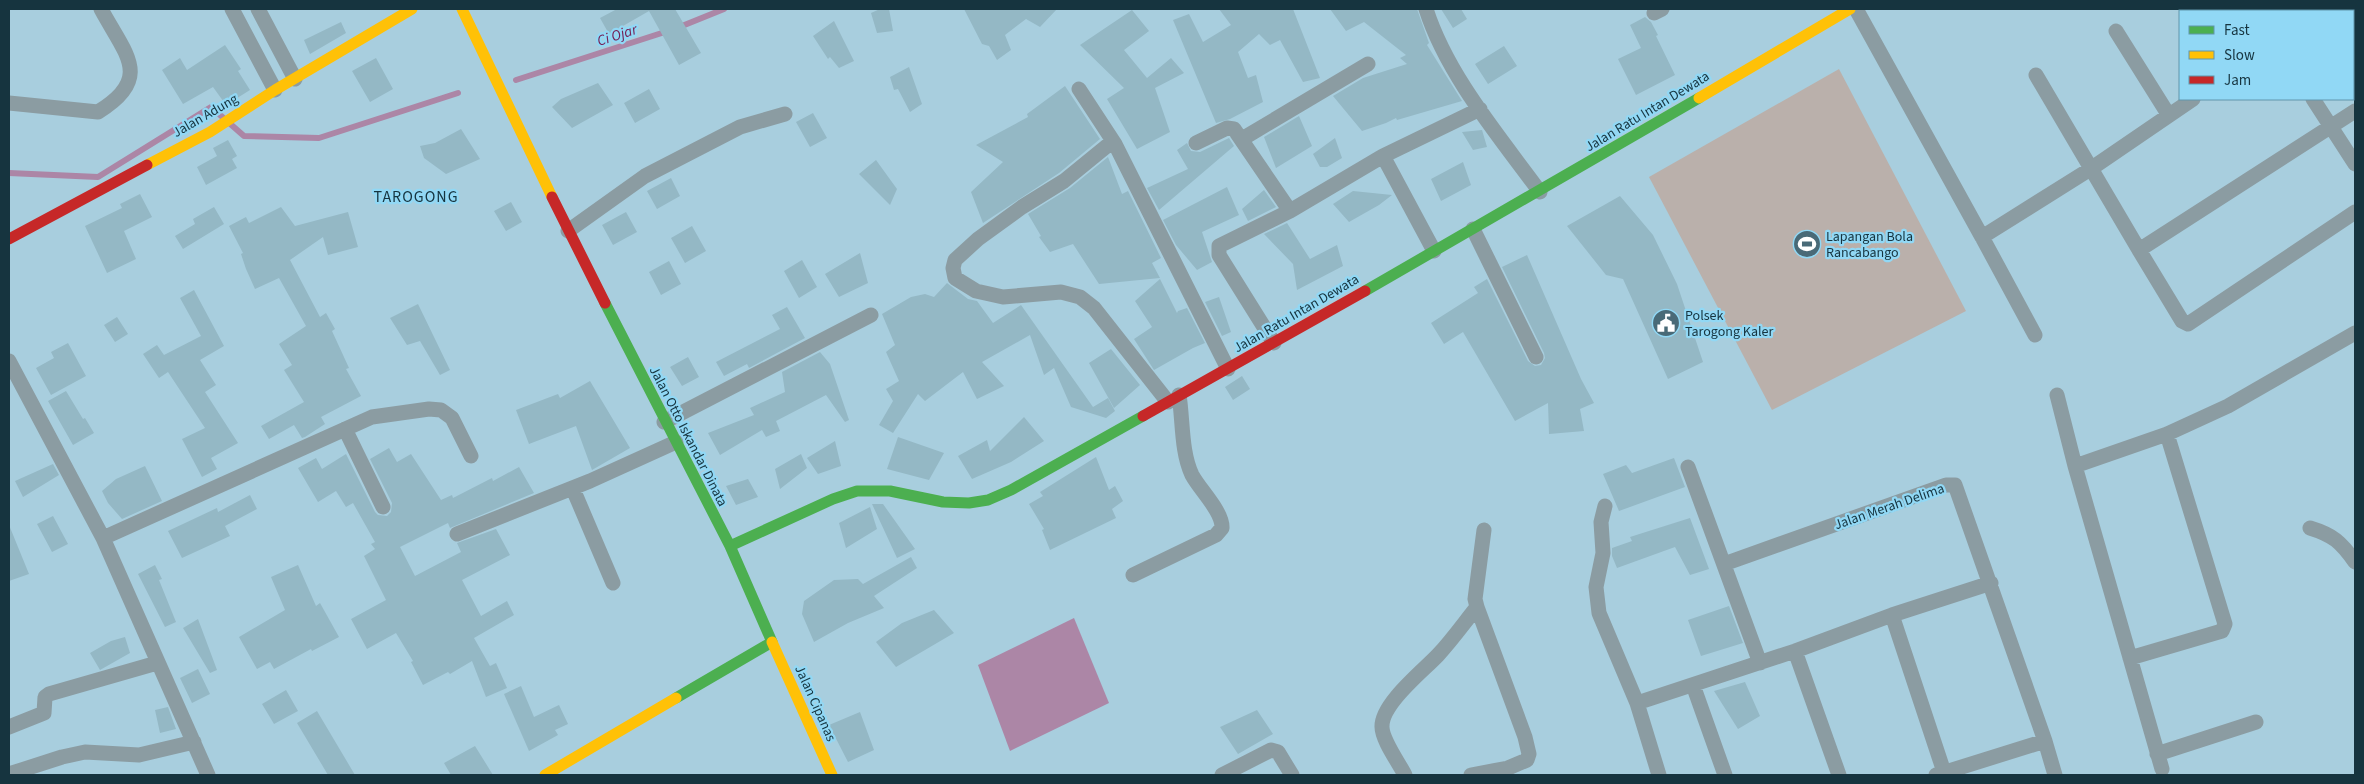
<svg xmlns="http://www.w3.org/2000/svg" width="2364" height="784" viewBox="0 0 2364 784" font-family="'Source Sans 3',sans-serif">
<style>
.green{fill:#bab0ab}
.water{fill:#ac86a6}
.lines{fill:none;stroke-linecap:round;stroke-linejoin:round}
.stream{stroke:#ac86a6;stroke-width:6}
.building{fill:#94b8c5}
.street{stroke:#8b9ca2;stroke-width:15}
.fast{stroke:#4caf50;stroke-width:11}
.slow{stroke:#ffc107;stroke-width:11}
.jam{stroke:#c62828;stroke-width:11}
.labels{text-anchor:middle;stroke-width:4.5;stroke-linejoin:round;paint-order:stroke}
.street-label{font-size:14px;fill:#16343f;stroke:#91d8f5}
.poi-label{font-size:14px;fill:#16343f;stroke:#91d8f5;text-anchor:start}
.water-label{font-size:15px;font-style:italic;fill:#752056;stroke:#91d8f5}
.quarter-label{font-size:16px;letter-spacing:1px;fill:#16343f;stroke:#91d8f5}
</style>
<rect width="100%" height="100%" fill="#a8cede"/>
<!-- green -->
<path class="green" d="M1839,69L1966,311L1772,410L1649,177Z"/>
<!-- water -->
<path class="water" d="M1074,618L1109,703L1010,751L978,665Z"/>
<g class="lines">
<!-- stream -->
<path class="stream" d="M677,28L724,9
M516,80L668,31
M9,173L98,177L211,107L244,136L319,138L458,93"/>
</g>
<!-- building -->
<path class="building" d="M617,9H675L701,53L679,65L649,11L609,34L600,18Z
M880,9H889L893,31L877,33L871,13Z
M964,9H1057L1040,27L1026,19L1005,35L1011,50L997,60L989,46L982,44Z
M1219,9H1293L1320,78L1303,82L1280,40L1270,45L1259,34L1238,52L1248,78L1256,75L1263,102L1230,119L1216,123L1173,20L1189,14L1203,42L1231,25Z
M1330,9H1417L1429,43L1427,45L1462,101L1397,120L1396,118L1386,123L1362,131L1333,96L1363,78L1407,64L1400,58L1406,55L1364,22L1346,31Z
M1441,9H1461L1467,19L1453,28Z
M1132,10L1149,31L1124,50L1147,78L1171,58L1184,73L1155,88L1170,132L1137,149L1107,99L1124,88L1080,45Z
M1645,17L1651,22L1658,35L1656,36L1675,75L1636,95L1618,59L1641,48L1630,25Z
M834,21L854,61L839,68L830,57L828,59L813,36Z
M341,22L346,33L310,54L304,40Z
M225,45L241,69L238,71L250,90L226,105L213,87L183,104L162,70L180,58L187,70Z
M1504,46L1517,66L1488,84L1475,64Z
M376,58L393,89L370,102L352,71Z
M909,67L922,104L910,112L898,89L894,90L890,77Z
M598,83L613,105L572,128L552,107L561,99Z
M1065,86L1100,139L1059,173L983,223L971,192L1003,162L976,145L1028,117L1027,114Z
M649,89L660,109L635,123L624,103Z
M813,113L827,138L810,147L796,122Z
M1299,116L1312,146L1276,168L1264,137Z
M461,129L480,159L446,174L424,158L420,146L435,143Z
M1482,130L1487,147L1473,150L1462,132Z
M1229,138L1234,146L1159,210L1147,188L1188,169L1177,150L1187,143L1191,151L1200,152Z
M1335,138L1342,158L1327,167H1320L1313,154Z
M228,140L237,156L232,159L237,168L206,185L197,167L217,156L213,148Z
M1108,157L1122,194L1128,191L1161,258L1152,263L1160,278L1099,284L1073,244L1050,252L1039,237L1041,236L1028,214L1070,188Z
M876,160L897,189L890,205L859,174Z
M1463,162L1471,185L1441,201L1431,179Z
M671,178L680,196L657,209L647,191Z
M1227,187L1239,215L1202,232L1212,262L1197,270L1176,245L1163,220Z
M1264,190L1276,207L1248,221L1242,209Z
M1353,191L1392,195L1379,205L1349,222L1333,204Z
M140,194L152,217L124,231L136,259L107,273L85,226L122,208L120,204Z
M1620,196L1653,235L1677,284L1703,362L1668,379L1623,279L1606,275L1567,226Z
M511,202L522,222L506,231L494,211Z
M214,207L224,224L183,249L175,236L195,224L193,219Z
M281,207L295,226L348,212L358,247L328,255L323,237L290,260L320,317L326,313L335,329L332,331L349,368L346,369L361,396L321,417L325,424L305,437L302,438L294,425L269,439L261,426L304,402L284,370L292,365L279,344L306,326L279,278L255,289L246,269L241,254L243,253L229,226L246,217L249,223Z
M626,212L637,232L613,245L602,225Z
M1287,223L1310,259L1337,245L1343,266L1297,290L1293,264L1264,234Z
M692,226L706,251L685,263L671,238Z
M860,253L868,283L839,297L825,274Z
M1527,255L1581,379L1594,403L1580,409L1584,431L1549,434L1548,403L1515,421L1463,332L1444,344L1431,323L1478,293L1474,287L1487,279L1528,361L1535,366L1541,365L1545,358L1544,353L1502,267Z
M802,260L817,287L799,298L784,271Z
M669,261L681,284L661,295L649,272Z
M1160,279L1177,313L1178,311L1187,308L1205,343L1193,348L1154,370L1134,339L1152,327L1135,301Z
M947,283L968,299L977,301L993,323L1021,305L1093,407L1108,398L1115,411L1106,418L1071,407L1054,368L1044,375L1030,335L982,362L1004,386L977,399L963,372L925,401L918,394L893,433L879,425L893,401L886,389L899,381L886,352L895,345L882,314L911,297L925,294L934,297Z
M194,290L224,346L200,360L216,385L205,392L238,443L211,458L217,469L202,477L182,439L205,428L168,372L159,378L143,354L157,345L164,355L201,336L180,298Z
M1219,297L1231,332L1222,336L1205,302Z
M418,304L450,370L440,375L420,341L407,345L390,318Z
M787,307L805,338L749,368L747,364L724,376L716,362L780,329L772,315Z
M117,317L128,334L115,342L104,325Z
M68,343L86,376L51,395L36,368L54,358L51,352Z
M1111,349L1140,385L1114,408L1089,363Z
M820,352L830,364L849,420L845,422L826,395L776,421L780,431L766,437L762,430L720,455L708,433L754,415L750,408L785,392L782,372Z
M688,357L699,377L682,386L670,367Z
M1242,376L1250,389L1233,400L1225,387Z
M590,381L630,448L592,470L576,426L529,444L516,410L558,394L560,398Z
M66,391L83,419L85,418L94,433L73,445L48,401Z
M1024,417L1044,441L1011,462L972,479L958,456L987,440L990,451Z
M898,437L944,453L929,480L887,469Z
M835,441L841,466L818,474L807,458Z
M389,448L397,462L411,454L441,500L452,495L453,498L492,478L493,481L519,467L534,493L450,528L448,523L400,547L415,576L461,552L457,543L496,529L510,555L462,580L481,616L507,601L514,615L474,638L490,666L496,663L507,688L486,697L472,661L450,674L448,672L423,685L411,662L413,661L396,633L367,649L351,619L386,600L364,556L375,549L371,544L375,542L353,503L346,507L336,491L318,502L298,468L316,458L322,469L346,454L375,512L378,515L387,516L391,512L392,503L370,459Z
M801,454L807,468L780,489L775,469Z
M1096,457L1109,490L1115,486L1123,501L1112,509L1116,518L1050,550L1042,530L1044,529L1029,504L1043,496L1040,492Z
M1674,458L1685,487L1619,511L1603,474L1626,465L1632,473Z
M53,464L59,475L23,497L15,481Z
M145,466L162,501L122,519L108,503L102,491L116,479Z
M748,479L758,497L736,505L726,486Z
M250,495L257,509L225,526L230,536L182,558L168,531L217,508L218,512Z
M872,504H883L915,549L897,558Z
M870,507L877,529L846,548L839,523Z
M53,516L68,544L52,552L37,524Z
M1690,518L1709,569L1690,575L1675,547L1617,568L1612,556V548L1632,541L1630,537Z
M9,525L29,574L9,581Z
M911,557L917,568L874,596L884,608L848,623L814,642L802,614L804,601L834,580L858,579L863,584Z
M155,565L162,579L159,580L176,622L165,627L138,574Z
M298,565L316,606L320,603L339,637L312,651L311,649L274,669L270,662L257,669L239,637L285,610L271,577Z
M1729,606L1743,643L1701,656L1688,620Z
M934,610L954,633L896,667L876,642L902,623Z
M198,619L217,670L210,673L183,628Z
M125,637L130,653L100,670L90,653L111,641Z
M198,669L210,694L192,703L180,678Z
M1745,682L1760,716L1738,729L1714,691Z
M521,686L534,717L559,705L568,724L555,730L558,735L529,751L504,694Z
M286,690L298,711L274,724L262,704Z
M168,707L176,729L160,733L155,710Z
M1257,710L1273,734L1238,754L1220,727Z
M317,711L355,775H328L297,723Z
M860,712L874,750L848,762L829,725Z
M475,746L493,775H451L444,763Z"/>
<g class="lines">
<!-- street -->
<path class="street" d="M232,9L275,90
M258,9L295,79
M1426,9C1447,75 1499,136 1540,192
M1856,9L1982,237L2092,168L2193,99
M2337,11L2341,9
M1654,13L1662,9
M2116,31L2168,114
M2036,75L2139,250L2355,111
M1079,89L1115,144L1228,369
M2313,99L2355,164
M9,103L98,112C154,78 125,54 101,9
M1242,139L1368,64
M1113,141L1064,181L1022,207L978,239L955,260L953,268L955,278L976,291L1003,297L1061,292L1080,297L1094,308L1168,402
M1196,143L1227,128L1234,129L1290,211
M1383,156L1434,251
M1473,229L1536,357
M568,231L645,176L740,127L785,114
M1982,237L2035,335
M2139,250L2182,321L2188,324L2355,212
M1274,343L1219,255V246L1290,211L1383,156L1480,109
M9,361L103,538L208,775
M2057,395L2075,466L2167,434L2228,406L2355,333
M664,422L871,315
M345,429L383,507
M2075,466L2162,769
M1688,467L1760,663
M573,489L613,583
M1605,506L1601,522L1603,553L1596,587L1599,613L1637,703
M2310,528C2333,535 2341,542 2355,562
M457,534L590,481L676,442
M103,538L372,417L429,409L441,410L452,418L471,456
M1724,564L1946,485H1955L2045,741
M1133,575L1216,535L1222,528C1223,512 1200,490 1192,475C1181,452 1183,420 1179,395
M1892,615L1945,775
M1795,651L1839,775
M2130,658L2222,631L2225,624L2167,434
M1693,685L1725,775
M9,727L44,713L45,697L49,694L157,663
M2157,754L2256,722
M9,774L62,757L85,752L139,755L194,742
M1222,775L1271,750L1278,752L1292,775
M1405,775C1399,763 1382,740 1382,727C1381,704 1423,671 1438,655C1452,640 1464,623 1477,607L1475,599L1484,530
M1471,775L1508,768L1527,760L1529,754L1525,737L1477,607
M1659,775L1637,703L1795,651L1892,615L1991,583
M1936,775L2045,741L2055,775"/>
<!-- fast -->
<path class="fast" d="M1365,291L1699,98
M605,303L730,546L772,642L676,698
M730,546L833,499L857,491H890L943,502L969,503L988,500L1011,490L1143,416"/>
<!-- slow -->
<path class="slow" d="M462,9L552,197
M1699,98L1850,9
M147,165L210,132L275,90L412,9
M772,642L832,775
M545,775L676,698"/>
<!-- jam -->
<path class="jam" d="M552,197L605,303
M9,239L147,165
M1143,416L1365,291"/>
</g>
<!-- icons -->
<defs>
<g id="stadium-disc" transform="scale(1.4375)"><circle r="9.5" fill="#496a77" stroke="#91d8f5"/><path d="M0-5a6.5 5 0 1 0 0 10a6.5 5 0 1 0 0-10ZM-3.5-1.8h7v3.6h-7Z" fill="#fff"/></g>
<g id="civic-disc" transform="scale(1.4375)"><circle r="9.5" fill="#496a77" stroke="#91d8f5"/><path d="M-.6-6.5H3V-4.5H.6V-3L4-1V1h2V6H-6V1h2V-1L-.6-3ZM-1.2 2.5V6h2.4V2.5Z" fill="#fff"/></g>
</defs>
<g fill-rule="evenodd">
<use href="#stadium-disc" x="1807" y="244"/>
<use href="#civic-disc" x="1666" y="323"/>
</g>
<g class="labels">
<!-- street labels -->
<g class="street-label">
<text transform="translate(1647 111) rotate(-31)" y="5">Jalan Ratu Intan Dewata</text>
<text transform="translate(205 115) rotate(-30)" y="5">Jalan Adung</text>
<text transform="translate(1296 313) rotate(-30)" y="5">Jalan Ratu Intan Dewata</text>
<text transform="translate(689 436) rotate(63)" y="5">Jalan Otto Iskandar Dinata</text>
<text transform="translate(1889 506) rotate(-19)" y="5">Jalan Merah Delima</text>
<text transform="translate(816 703) rotate(66)" y="5">Jalan Cipanas</text>
</g>
<!-- poi labels -->
<g class="poi-label">
<text x="1826" y="241">Lapangan Bola<tspan x="1826" dy="16">Rancabango</tspan></text>
<text x="1685" y="320">Polsek<tspan x="1685" dy="16">Tarogong Kaler</tspan></text>
</g>
<!-- water labels -->
<g class="water-label">
<text transform="translate(617 35) rotate(-18)" y="5">Ci Ojar</text>
</g>
<!-- quarter labels -->
<g class="quarter-label">
<text x="416" y="202">TAROGONG</text>
</g>
</g>
<!-- border -->
<rect width="2364" height="784" fill="none" stroke="#16343f" stroke-width="20"/>
<!-- legend -->
<rect x="2179" y="10" width="175" height="90" fill="#91d8f5" stroke="#6096ac"/>
<rect x="2189" y="26" width="25" height="8" fill="#4caf50" stroke="#6096ac"/>
<text x="2224" y="35" font-size="15" fill="#16343f">Fast</text>
<rect x="2189" y="51" width="25" height="8" fill="#ffc107" stroke="#6096ac"/>
<text x="2224" y="60" font-size="15" fill="#16343f">Slow</text>
<rect x="2189" y="76" width="25" height="8" fill="#c62828" stroke="#6096ac"/>
<text x="2224" y="85" font-size="15" fill="#16343f">Jam</text>
</svg>
